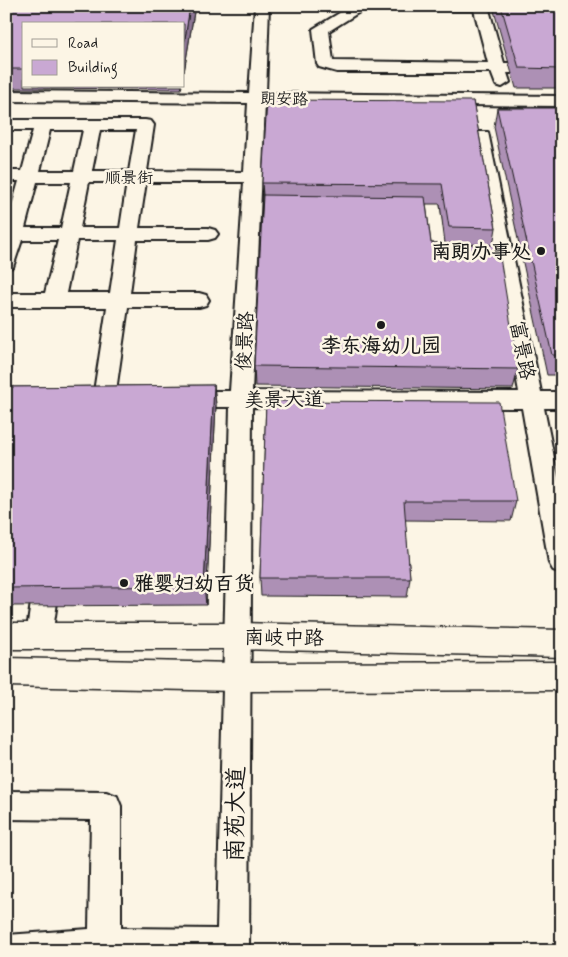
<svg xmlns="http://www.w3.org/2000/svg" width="568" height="957" viewBox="0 0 568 957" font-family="Mynerve,'LXGW WenKai TC',sans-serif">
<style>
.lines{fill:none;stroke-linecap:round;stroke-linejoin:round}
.minor-casing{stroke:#1c1c1c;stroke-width:4}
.major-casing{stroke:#1c1c1c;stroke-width:3}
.minor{fill:#fcf5e5;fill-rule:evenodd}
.major{fill:#fcf5e5;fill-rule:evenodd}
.wall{fill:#ad90b5;stroke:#1c1c1c;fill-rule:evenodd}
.shaded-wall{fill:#8d7694;stroke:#1c1c1c}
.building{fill:#c9a8d3;stroke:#1c1c1c}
.poi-dot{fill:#1c1c1c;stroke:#fcf5e5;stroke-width:2}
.labels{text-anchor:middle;stroke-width:5;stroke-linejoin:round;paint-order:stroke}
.far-street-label{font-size:16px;fill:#1c1c1c;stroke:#fcf5e5}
.poi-label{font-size:20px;font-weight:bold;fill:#1c1c1c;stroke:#fcf5e5;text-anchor:end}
.street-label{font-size:20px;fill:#1c1c1c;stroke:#fcf5e5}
.near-street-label{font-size:24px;fill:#1c1c1c;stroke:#fcf5e5}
</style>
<rect width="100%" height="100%" fill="#fcf5e5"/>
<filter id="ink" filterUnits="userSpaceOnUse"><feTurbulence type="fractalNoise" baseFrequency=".02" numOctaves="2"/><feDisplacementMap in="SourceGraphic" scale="10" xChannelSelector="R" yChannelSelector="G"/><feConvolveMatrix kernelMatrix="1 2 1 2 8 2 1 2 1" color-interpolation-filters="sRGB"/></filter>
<g filter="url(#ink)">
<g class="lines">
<!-- minor casing -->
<g class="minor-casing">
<path id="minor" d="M255,6H269L266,93L562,96V106L265,103L252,391L519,392L473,136L476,132H488L541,392H562V408H544L562,497V573L553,570L549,563L522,408L252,407L249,951H6L7,935L89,929L91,820L6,819V791L106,792L117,796L121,806V928L217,929L230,407H184L176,405L173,399L176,393L184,391H230L244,182H146L139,228H208L215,230L218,234L215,238L208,240H137L130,293H199L206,295L209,300L206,305L199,307H128L115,398L112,404L104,406L96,404L93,398L107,307H6V293H45L58,240H22L13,267L6,269V227L19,181H6V171H22L33,130H6V120H145L151,121L154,125L147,171L244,172L248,103L6,101V91L249,93ZM50,130H83L74,171H40ZM100,130H136L129,171H92ZM37,182H71L61,228H25ZM89,182H127L120,228H80ZM77,240H118L110,293H66Z
M351,6H369L329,31L333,61L488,63L474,10H437L430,6H488L504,63H562V73H507L510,82L502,87L496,85L491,72H337L319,67L317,64L313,29Z
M425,167L431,168L434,172L447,251L463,253L466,257L463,261L456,263L431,261L428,257L416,172L419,168Z
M48,565L57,569L61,576L52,636L48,644L39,648L30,644L26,636L35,576L39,569Z"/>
</g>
<!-- major casing -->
<g class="major-casing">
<path id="major" d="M6,623H236L562,630V657L236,649H6Z
M6,658L236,663L562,662V690L236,691L6,686Z"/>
</g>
<!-- minor -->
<use href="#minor" class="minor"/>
<!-- major -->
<use href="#major" class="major"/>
</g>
<!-- wall -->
<path class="wall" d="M6,6H195L184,72V24H24V86H182L181,89L6,88Z
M495,6H562V88H516L494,11Z
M473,101L496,228L493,245L518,369L513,389L255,386L254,366L263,195L262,183ZM426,204H440L445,243H431Z
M497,108H562V375H547L494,127Z
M214,385L216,405L206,605L6,606V387Z
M266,401L516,501L511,521L405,520L410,578L407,597L261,596L260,578Z"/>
<!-- shaded-wall -->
<path class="shaded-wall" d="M190,6H195L184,72V45Z
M214,385L216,405L206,605L204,586Z"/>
<!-- building -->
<path class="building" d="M6,6H190L184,45V24H24V69H6Z
M501,6H562V69L519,68Z
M267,100L473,101L496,228L449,227L442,184L262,183Z
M497,108H562V355H552Z
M263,195L425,197L431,243L498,245L518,369L254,366Z
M214,385L204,586L6,588V387Z
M266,401L499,402L516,501H404L410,578H260Z"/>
</g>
<!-- markers -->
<g class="poi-dot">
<circle cx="541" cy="251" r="5"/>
<circle cx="381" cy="325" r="5"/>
<circle cx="124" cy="583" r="5"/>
</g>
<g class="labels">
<!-- far-street labels -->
<g class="far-street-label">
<text transform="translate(284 98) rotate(1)" y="6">朗安路</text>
<text x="129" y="183">顺景街</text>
</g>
<!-- poi labels -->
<g class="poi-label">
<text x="531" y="258">南朗办事处</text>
<text x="381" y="352" text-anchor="middle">李东海幼儿园</text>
<text x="134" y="590" text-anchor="start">雅婴妇幼百货</text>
</g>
<!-- street labels -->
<g class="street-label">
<text transform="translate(244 341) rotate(-87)" y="7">俊景路</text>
<text transform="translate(523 350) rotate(79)" y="7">富景路</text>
<text x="284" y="406">美景大道</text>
<text transform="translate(284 637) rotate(1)" y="7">南岐中路</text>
</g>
<!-- near-street labels -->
<g class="near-street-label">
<text transform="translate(235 814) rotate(-89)" y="8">南苑大道</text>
</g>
</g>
<!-- margin -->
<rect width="568" height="957" fill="none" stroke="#fcf5e5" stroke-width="25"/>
<rect x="12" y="12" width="543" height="932" fill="none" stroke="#1c1c1c" stroke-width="2" filter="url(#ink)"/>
<!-- legend -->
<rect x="22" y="22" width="162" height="65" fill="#fcf5e5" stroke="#a29e95"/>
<rect x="32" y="39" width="25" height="8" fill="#fcf5e5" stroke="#a29e95"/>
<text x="68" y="48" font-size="15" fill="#1c1c1c">Road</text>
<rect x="32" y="60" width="25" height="15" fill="#c9a8d3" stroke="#a29e95"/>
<text x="68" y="72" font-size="15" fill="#1c1c1c">Building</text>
</svg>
